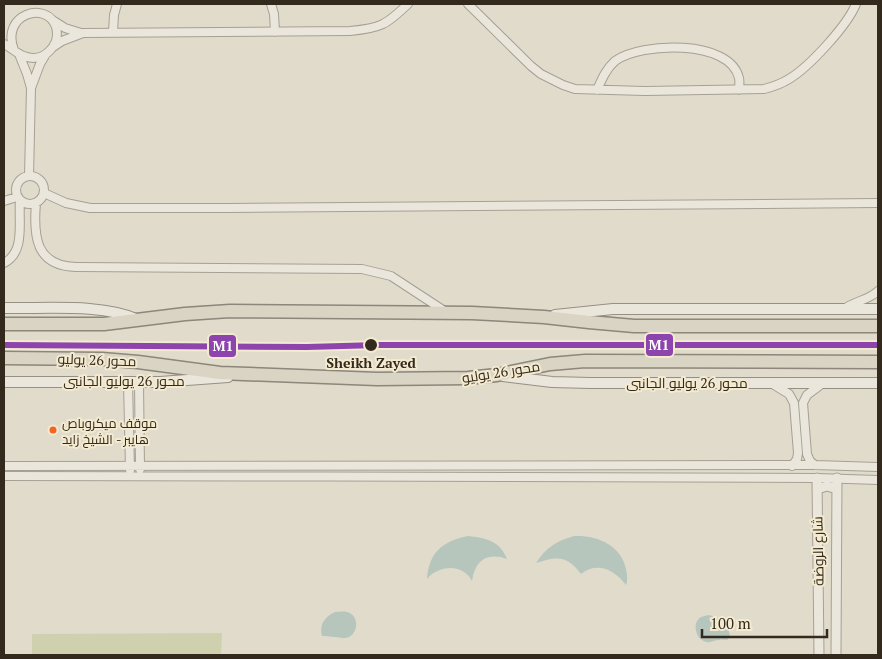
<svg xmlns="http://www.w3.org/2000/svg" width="882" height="659" viewBox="0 0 882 659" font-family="'PT Serif',Cairo,serif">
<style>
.green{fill:#cfd1ae}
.water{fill:#b6c6bd}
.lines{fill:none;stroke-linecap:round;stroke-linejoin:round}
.minor-casing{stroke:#a6a094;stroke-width:10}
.tertiary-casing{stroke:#a6a094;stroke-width:11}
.secondary-casing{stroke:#968f84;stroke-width:12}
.trunk-casing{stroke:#8c867b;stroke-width:15}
.minor{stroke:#eae6dc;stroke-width:8}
.tertiary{stroke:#eae6dc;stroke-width:9}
.secondary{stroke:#eae6dc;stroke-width:10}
.trunk{stroke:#dad4c5;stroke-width:12}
.metro-1-casing{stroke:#f3ead0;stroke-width:10}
.metro-1{stroke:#8e44ad;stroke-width:6}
.stop-dot{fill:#34291d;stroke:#f3ead0;stroke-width:2}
.bus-dot{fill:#f26522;stroke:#f3ead0;stroke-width:2}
.labels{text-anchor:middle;stroke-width:4;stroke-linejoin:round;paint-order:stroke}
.bus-label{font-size:13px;fill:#34291d;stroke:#f3ead0;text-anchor:start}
.street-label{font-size:14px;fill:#34291d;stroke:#f3ead0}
.stop-label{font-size:14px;font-weight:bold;fill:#34291d;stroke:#f3ead0}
.line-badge{stroke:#f3ead0;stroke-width:2}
.badge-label{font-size:14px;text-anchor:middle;font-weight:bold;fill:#fff}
</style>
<rect width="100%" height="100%" fill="#e1dbcb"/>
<!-- green -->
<path class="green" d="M222,633L221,655H32V634Z"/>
<!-- water -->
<path class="water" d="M468,536C486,538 500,541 507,559C487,552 475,560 472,581C463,563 438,565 427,579C429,552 443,541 468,536Z
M574,536C597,535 621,545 626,569C627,575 628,579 626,585C615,570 597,561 581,574C567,555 557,556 536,563C546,547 557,541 574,536Z
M335,612C339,612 343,611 347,612C360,615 359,636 345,638C342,638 327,636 322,636C319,624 325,617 335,612Z
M709,615C721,618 729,623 730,637L727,640C724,640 722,639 719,640C715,640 711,643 707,642C696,641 691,623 701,617C703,616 706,616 709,615Z"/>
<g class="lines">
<!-- minor casing -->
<g class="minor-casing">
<path id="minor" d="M271,4L274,14L275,32
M468,4L531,66L541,74L563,85L575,89L645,91L764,89C772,87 781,84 789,79C809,67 847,26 856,4
M54,21L65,28L81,33
M113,32L114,15L117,4
M4,44C12,48 18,55 27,57C44,62 61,45 56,27C47,0 0,14 14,50
M53,47L62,41L83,33L350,31C381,28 386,25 408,4
M19,54L27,74L31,88L29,176
M31,88L40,64L46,54
M597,90C602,79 606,69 615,61C641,42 730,39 739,78C740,82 739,86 739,90
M16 190a14 14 0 1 1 28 0a14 14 0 1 1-28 0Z
M44,193L66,203L90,208H228L878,203
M4,201L17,197
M36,203C33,237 36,266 76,267L362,269L391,276L446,312
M4,263C26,252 18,221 20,200
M844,309C855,301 869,300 878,291
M128,382L130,470
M139,382L140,469
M771,383L789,394L794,403L798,453L797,459L792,466
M815,465L810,461L807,454L803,403L807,395L823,383
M4,466L815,465L878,467
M4,476C275,477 546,476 817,478L878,480"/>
</g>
<!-- tertiary casing -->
<g class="tertiary-casing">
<path id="tertiary" d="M817,478L819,655
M817,489L827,486L837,489
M836,655L837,478"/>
</g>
<!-- secondary casing -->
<g class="secondary-casing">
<path id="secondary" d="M4,308C45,309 102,303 139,320
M555,315L613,309H878
M503,376L552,382L590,383H878
M4,382H160L228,377"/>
</g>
<!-- trunk casing -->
<g class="trunk-casing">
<path id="trunk" d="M4,324H104L185,314L230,311L472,313L544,317L589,322L634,326H878
M4,358L102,359L138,362L220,373L377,379L468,378L497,375L550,364L585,361L878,362"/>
</g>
<!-- minor -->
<use href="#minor" class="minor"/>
<!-- tertiary -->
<use href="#tertiary" class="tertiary"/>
<!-- secondary -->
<use href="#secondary" class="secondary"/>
<!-- trunk -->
<use href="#trunk" class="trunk"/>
<!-- metro-1 casing -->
<g class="metro-1-casing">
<path id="metro-1" d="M4,345L307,347L378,345H878"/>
</g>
<!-- metro-1 -->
<use href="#metro-1" class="metro-1"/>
</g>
<!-- markers -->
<circle class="stop-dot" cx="371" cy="345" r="7"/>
<circle class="bus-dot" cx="53" cy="430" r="4.5"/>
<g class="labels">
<!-- bus labels -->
<g class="bus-label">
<text x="62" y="428">موقف ميكروباص<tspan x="62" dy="16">هايبر - الشيخ زايد</tspan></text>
</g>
<!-- street labels -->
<g class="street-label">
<text transform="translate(97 360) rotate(2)" y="5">محور 26 يوليو</text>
<text transform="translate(501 372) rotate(-9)" y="5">محور 26 يوليو</text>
<text x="124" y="386">محور 26 يوليو الجانبى</text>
<text x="687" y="388">محور 26 يوليو الجانبى</text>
<text transform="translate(818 551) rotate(-91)" y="5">شارع الروضة</text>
</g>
<!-- stop labels -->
<g class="stop-label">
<text x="371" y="368">Sheikh Zayed</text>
</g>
</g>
<g class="line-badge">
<rect x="645" y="333" width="29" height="24" rx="5" fill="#8e44ad"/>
<rect x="208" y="334" width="29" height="24" rx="5" fill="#8e44ad"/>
</g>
<g class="badge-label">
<text x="659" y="350">M1</text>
<text x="223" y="351">M1</text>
</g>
<!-- border -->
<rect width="882" height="659" fill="none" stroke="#34291d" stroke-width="10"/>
<!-- scale -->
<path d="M702 629v8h125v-8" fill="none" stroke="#34291d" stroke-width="2.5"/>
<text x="710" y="629" font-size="15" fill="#34291d" stroke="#f3ead0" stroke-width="4" paint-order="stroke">100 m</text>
</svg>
